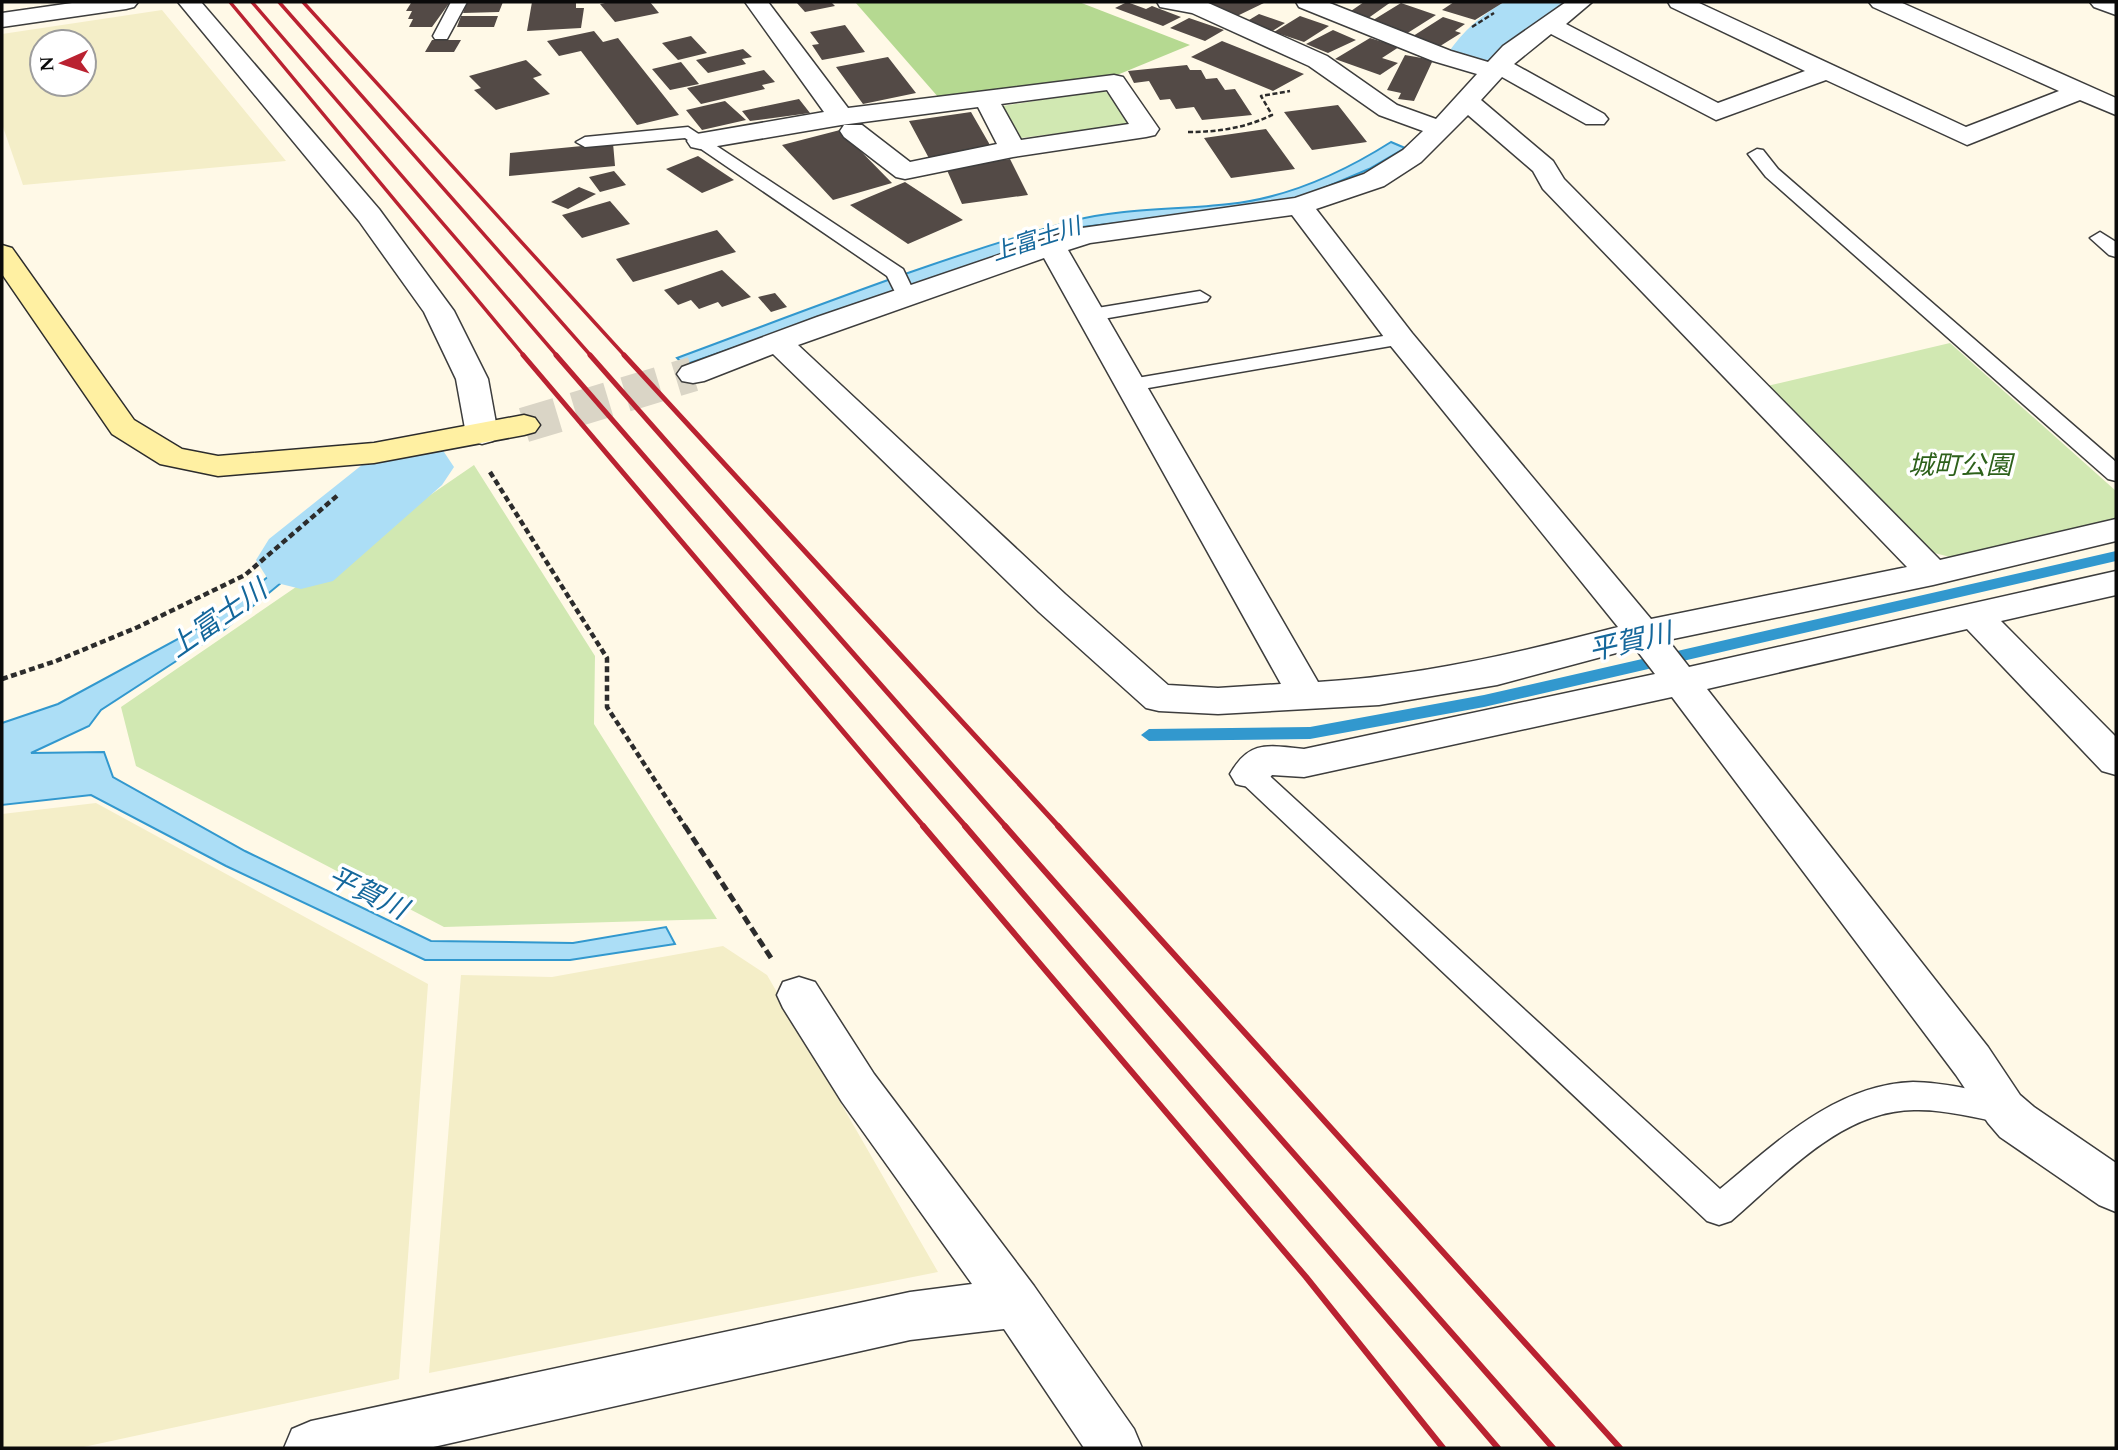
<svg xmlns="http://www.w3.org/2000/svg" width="2118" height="1450" viewBox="0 0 2118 1450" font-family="Spectral,'Noto Sans JP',serif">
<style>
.farmland{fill:#f4eec8;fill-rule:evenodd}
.green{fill:#d1e8b2}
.forest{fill:#b5d991}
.water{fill:#acdef6;stroke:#3298ce;stroke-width:2}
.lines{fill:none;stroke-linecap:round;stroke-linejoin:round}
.stream{fill:#3298ce;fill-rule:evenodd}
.river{fill:#acdef6;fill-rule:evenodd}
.building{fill:#534a46}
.street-tunnel{stroke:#dad5c6;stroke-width:35;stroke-dasharray:35 18;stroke-linecap:butt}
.lane-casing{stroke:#3d3d3d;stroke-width:3}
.street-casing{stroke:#3d3d3d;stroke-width:3}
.secondary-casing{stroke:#2c2c2c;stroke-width:3}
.path-far2{stroke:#2c2c2c;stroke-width:2.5;stroke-dasharray:5 2.5;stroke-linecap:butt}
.path-far1{stroke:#2c2c2c;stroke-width:4.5;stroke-dasharray:6 3.5;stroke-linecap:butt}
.path{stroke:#2c2c2c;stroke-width:5;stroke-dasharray:9 4.5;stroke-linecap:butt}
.lane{fill:#fff;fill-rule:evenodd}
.street{fill:#fff;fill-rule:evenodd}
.secondary{fill:#fff0a2;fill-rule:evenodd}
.rail-far2{stroke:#ba2231;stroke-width:3.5}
.rail-far1{stroke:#ba2231;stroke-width:5}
.rail{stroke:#ba2231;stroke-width:6}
.labels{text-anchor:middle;stroke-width:7;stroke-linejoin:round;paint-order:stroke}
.far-water-label{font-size:23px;font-style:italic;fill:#14679b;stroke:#fff}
.park-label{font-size:26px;font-style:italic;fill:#2d611b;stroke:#fff}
.water-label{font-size:28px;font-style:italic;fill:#14679b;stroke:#fff}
</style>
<rect width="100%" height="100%" fill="#fff9e7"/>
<!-- farmland -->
<path class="farmland" d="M162,10L286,161L23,185L2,124V34ZM42,42H84V84H42Z
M96,803L428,984L399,1379L79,1448H2V814Z
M723,946L767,975L938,1272L429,1373L461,975L552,977Z"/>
<!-- green -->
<path class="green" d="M1103,90L1125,106L1131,124L1021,138L1003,106Z
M1950,343L2116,491V519L1950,557L1923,550L1767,386Z
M474,465L595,656L594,724L717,919L444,927L136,766L121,707Z"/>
<!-- forest -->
<path class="forest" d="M855,2H1079L1190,45L1117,75L939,98Z"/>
<!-- water -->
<path class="water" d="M1508,10L1535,19L1483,59L1452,52L1476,28Z
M1391,142L1405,148L1369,169L1305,196L1261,207L1082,227L684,365L677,358C807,310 938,258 1072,221C1121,208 1178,210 1229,204C1287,198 1342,173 1391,142Z
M387,473H414L224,630L101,710L89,726L31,753L104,752L113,777L245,851L431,941L573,943L666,927L675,944L570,960H425L226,866L91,795L2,805V723L58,704L213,620L330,528Z"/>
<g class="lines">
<!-- stream -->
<path class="stream" d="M2116,551V561L1484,707L1310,739L1149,741L1141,735L1149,729L1310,727L1484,695Z"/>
<!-- river -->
<path class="river" d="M1504,2H1576L1567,15L1519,45L1501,66L1479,72L1457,66L1448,53C1464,30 1480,16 1504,2Z
M412,441L442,449L454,467L442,485L333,581L301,589L269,581L256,560L269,539L382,449Z"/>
</g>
<!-- building -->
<path class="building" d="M450,2L432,27H409L413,19H408L412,11H406L411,3Z
M467,2H503L499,12L463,13Z
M532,2H576V8H584L581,28L527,31Z
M610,2H650L659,13L615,22L600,4Z
M796,2H831L835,6L805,12Z
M1127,2L1146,9L1152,6L1181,17L1163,26L1115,8Z
M1209,2H1266L1235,17L1204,4Z
M1364,2H1391L1367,19L1348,13Z
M1454,2H1504L1475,20L1442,10Z
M1401,3L1436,15L1406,34L1370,22Z
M1259,14L1285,23L1271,32L1244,23Z
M461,16H498L494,27H457Z
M1300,16L1329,26L1304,42L1274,32Z
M1443,17L1465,24L1455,31L1461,33L1437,48L1410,38Z
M1189,18L1224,30L1205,41L1170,28Z
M845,25L865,52L822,60L812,45L819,44L810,32Z
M1333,30L1356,40L1328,53L1306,44Z
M594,31L603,42L618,38L679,115L637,125L581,51L559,56L547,41Z
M691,36L707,53L678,60L662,43Z
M1370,38L1399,47L1382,58L1398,63L1380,75L1335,59Z
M432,40H461L454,52H425Z
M1222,41L1304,74L1273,91L1191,57Z
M743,49L752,57L742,59L746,64L708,73L696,60Z
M1405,55L1433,60L1414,101L1398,99L1401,93L1387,90Z
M888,57L916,93L863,104L836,67Z
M526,60L542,75L533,78L550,94L496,110L474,90L481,88L469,76Z
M681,62L699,84L670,90L652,69Z
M1187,65L1190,70H1201L1206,79L1217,78L1225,90L1235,89L1252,115L1202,120L1194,107L1176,109L1170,99L1160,100L1149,81L1134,83L1128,71Z
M764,70L775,82L762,85L765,89L701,104L687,88Z
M799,99L810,113L750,121L742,111Z
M725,101L746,120L702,130L686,110Z
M1338,105L1367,142L1312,150L1284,112Z
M971,112L994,152L931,162L909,121Z
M1266,129L1295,169L1231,178L1204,138Z
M840,130L892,183L833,200L782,145Z
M613,143L615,166L509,176L510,153Z
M698,156L734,180L702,193L666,169Z
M1010,159L1028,195L962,204L946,168Z
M614,171L626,185L600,192L589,177Z
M905,182L963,220L908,244L850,205Z
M579,187L596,194L568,209L551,202Z
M610,201L630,224L582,238L562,215Z
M717,230L736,252L633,282L616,259Z
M722,270L751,297L722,307L718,302L699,309L691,300L678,305L664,290Z
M775,293L787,307L771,312L758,297Z"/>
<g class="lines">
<!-- street-tunnel -->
<path class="street-tunnel" d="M524,425L693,374"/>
<!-- lane casing -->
<g class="lane-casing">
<path id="lane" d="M451,2H467L447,39H435L433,36Z
M688,127L903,269L916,296L913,300H899L887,276L685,138L585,147L576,142L585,137Z
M1757,149L1763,150L1778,169L2116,462V481L2108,479L1766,177L1748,154Z
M2100,232L2116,242V257L2109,255L2090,238Z
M1200,291L1210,297L1207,301L1091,321L1081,315L1091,309Z
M1401,333L1411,339L1408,343L1131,391L1120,385L1131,379Z
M1250,764L1260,767L1720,1189C1777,1142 1835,1085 1913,1082C1943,1082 1975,1091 2004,1095L2015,1099L2020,1109L2015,1119L2004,1123C1975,1118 1944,1109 1914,1110C1840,1111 1784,1176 1731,1221L1719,1225L1707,1221L1240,781L1237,774L1240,767Z"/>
</g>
<!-- street casing -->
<g class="street-casing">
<path id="street" d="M79,2H138L134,7L126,9L2,27V13Z
M178,2H201L379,209L454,311L488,379L498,434L493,441L482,444L471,441L466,434L456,379L424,312L359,221Z
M745,2H768L848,108L1114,75L1123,77L1159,129L1155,135L1146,137L1013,157L905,179L896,177L844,137L840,131L844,125H862L910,162L997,144L978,107L841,125L700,149L691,147L687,141L691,135L824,112ZM1107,90L1129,124L1021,140L1001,104Z
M1157,2H1206L1327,56L1397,105L1436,119L1477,74L1433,61L1299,7L1296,2H1327L1451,51L1488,62L1503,46L1566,2H1592L1566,24L1718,103L1805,71L1671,7L1668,2H1697L1966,127L2059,91L1873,7L1869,2H1900L2116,98V115L2080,100L1967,145L1826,80L1716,120L1551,34L1514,64L1604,114L1608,119L1604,124H1586L1502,77L1481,100L1553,161L1564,179L1940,560L2116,519V541L1933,585L1668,640L1689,667L2116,571V595L2001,621L2116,737V775L2102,771L1967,629L1707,689L1988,1047L2020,1095L2034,1107L2116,1163V1212L2099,1205L2000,1137L1988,1123L1956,1075L1672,697L1304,777L1272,775C1261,788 1252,789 1236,784L1230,774C1250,739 1269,746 1304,749L1655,674L1635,648L1497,685L1379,705L1218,714L1159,711L1146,708L1039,612L773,354L704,381L693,383L682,381L677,374L682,367L817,317L1075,229L1295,198L1364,174L1403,150L1423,131L1379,115L1309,66L1192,13L1160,7ZM1468,115L1533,171L1543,189L1907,567L1651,619L1412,333L1316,209L1384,186L1421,162ZM1292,215L1390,345L1618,627C1518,653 1421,676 1318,682L1068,250L1090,243ZM1044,258L1281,684L1218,688L1168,685L1065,594L798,345Z
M2090,2H2116V15L2094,7Z
M799,977L815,982L874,1074L1034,1286L1134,1429L1142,1448H1084L1004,1329L910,1340L429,1448H284L292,1429L311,1421L910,1292L972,1284L842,1102L783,1008L777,995L783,982Z"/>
</g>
<!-- secondary casing -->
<g class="secondary-casing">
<path id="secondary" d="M2,245L12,248L134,420L182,449L218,456L374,443L524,415L535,418L540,425L535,432L524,435L374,463L218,476L160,464L112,434L2,274Z"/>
</g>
<!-- path-far2 -->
<path class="path-far2" d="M1472,27L1494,13
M1188,132C1218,132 1245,128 1272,115L1261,96L1290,91"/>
<!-- path-far1 -->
<path class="path-far1" d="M490,472L607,658V707L686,828
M2,679L56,661L138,627L245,575L338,495"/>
<!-- path -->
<path class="path" d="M685,826L771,958"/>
<!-- lane -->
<use href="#lane" class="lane"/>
<!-- street -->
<use href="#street" class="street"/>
<!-- secondary -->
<use href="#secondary" class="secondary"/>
<!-- rail-far2 -->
<path class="rail-far2" d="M230,2L525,357
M252,2L558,357
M279,2L592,357
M303,2L626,357"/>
<!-- rail-far1 -->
<path class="rail-far1" d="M523,355L925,828
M556,355L967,828
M590,355L1007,828
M624,355L1060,828"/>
<!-- rail -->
<path class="rail" d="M923,826L1306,1277L1443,1448
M965,826L1498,1448
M1005,826L1553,1448
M1058,826L1620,1448"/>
</g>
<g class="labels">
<!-- far-water labels -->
<g class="far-water-label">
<text transform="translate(1036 239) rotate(-18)" y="8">上富士川</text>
</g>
<!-- park labels -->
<g class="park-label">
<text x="1960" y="474">城町公園</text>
</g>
<!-- water labels -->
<g class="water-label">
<text transform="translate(217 618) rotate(-35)" y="10">上富士川</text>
<text transform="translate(1630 641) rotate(-13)" y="10">平賀川</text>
<text transform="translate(368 892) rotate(26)" y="10">平賀川</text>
</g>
</g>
<!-- border -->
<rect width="2118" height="1450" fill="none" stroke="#0a0a0a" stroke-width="7"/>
<!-- north arrow -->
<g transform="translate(63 63) rotate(267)"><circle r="33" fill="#ffffff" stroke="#9d9d9d" stroke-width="2"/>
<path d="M0-5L12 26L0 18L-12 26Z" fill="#ba2231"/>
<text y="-10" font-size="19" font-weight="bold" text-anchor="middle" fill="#0a0a0a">N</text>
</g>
</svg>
